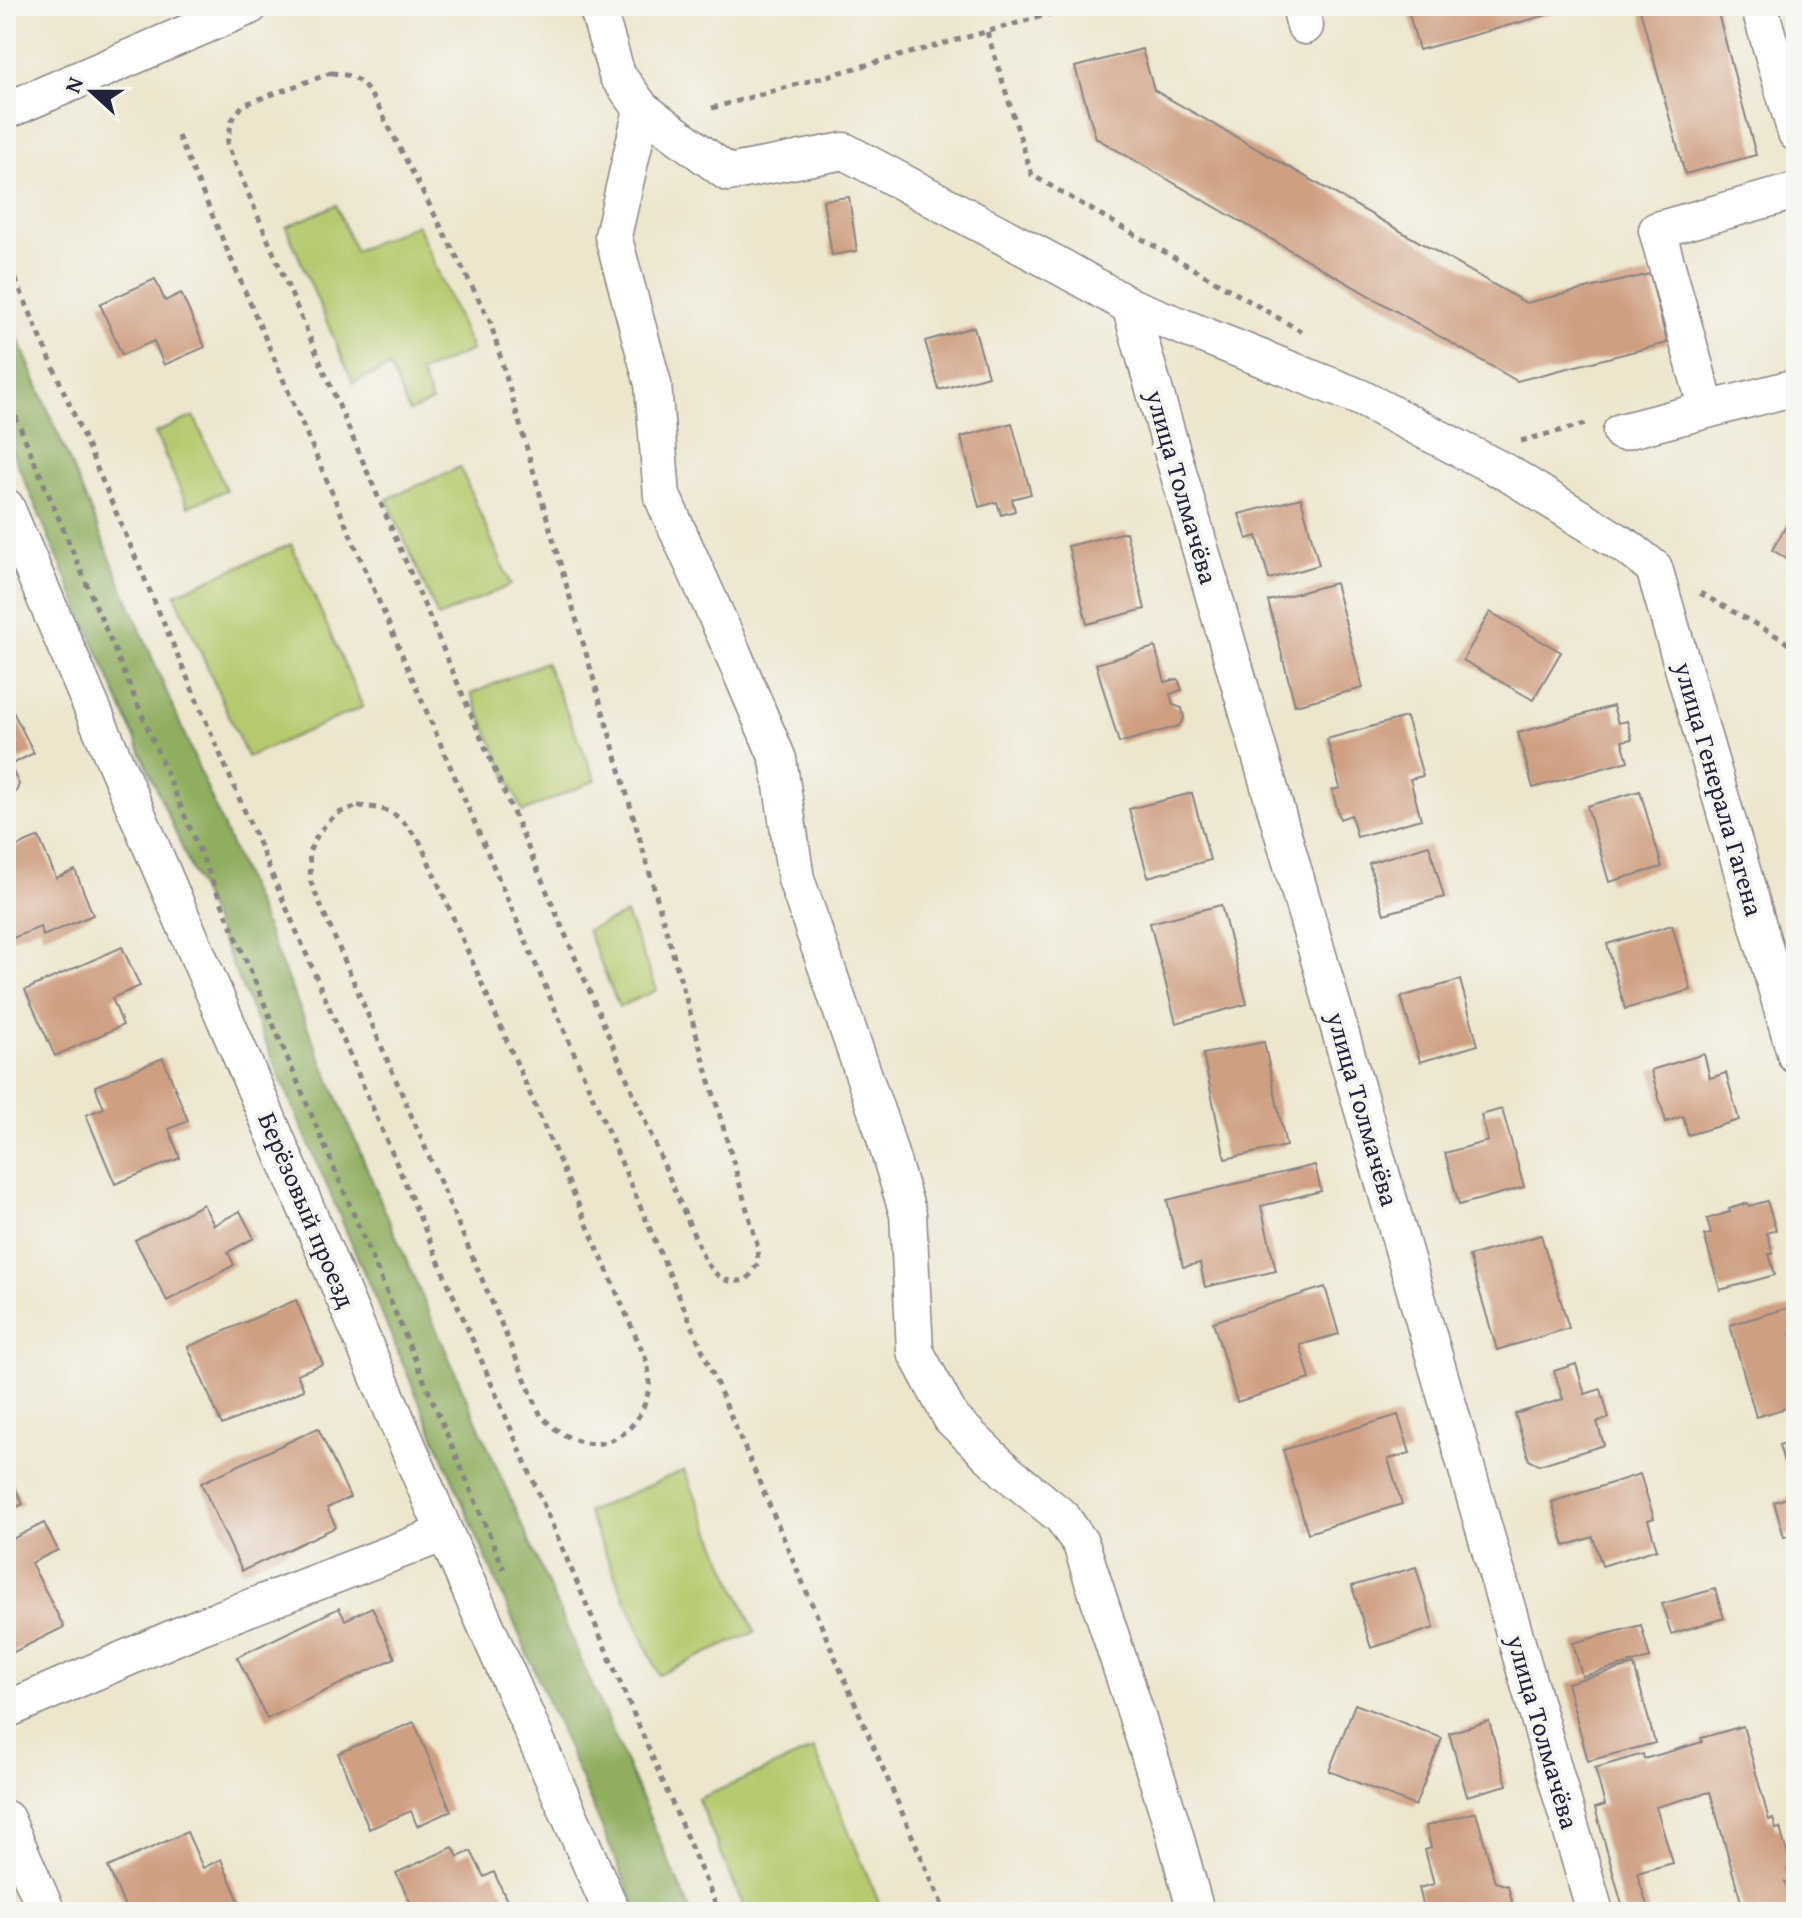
<svg xmlns="http://www.w3.org/2000/svg" width="1802" height="1918" viewBox="0 0 1802 1918" font-family="'Gentium Book Plus',serif">
<style>
.green{fill:#b5ca6e;stroke:#6c7654;stroke-width:2}
.forest{fill:#90ae61;stroke:#59684e;stroke-width:2}
.building{fill:#cf9f81}
.lines{fill:none;stroke-linecap:round;stroke-linejoin:round}
.minor-casing{stroke:#888484;stroke-width:39}
.path{stroke:#888484;stroke-width:5;stroke-dasharray:6 6;stroke-linecap:butt}
.minor{stroke:#fff;stroke-width:36}
.labels{text-anchor:middle;stroke-width:8;stroke-linejoin:round;paint-order:stroke}
.street-label{font-size:26px;fill:#22223b;stroke:#f6f6f2}
</style>
<rect width="100%" height="100%" fill="#f6f6f2"/>
<filter id="ink" filterUnits="userSpaceOnUse"><feTurbulence type="fractalNoise" baseFrequency=".0125" numOctaves="2"/><feDisplacementMap in="SourceGraphic" scale="16" xChannelSelector="R" yChannelSelector="G"/><feConvolveMatrix kernelMatrix="1 2 1 2 8 2 1 2 1" color-interpolation-filters="sRGB"/></filter>
<filter id="wash" filterUnits="userSpaceOnUse"><feTurbulence type="fractalNoise" baseFrequency=".006" numOctaves="4" result="noise"/><feDisplacementMap in="SourceGraphic" scale="32" xChannelSelector="R" yChannelSelector="G"/><feGaussianBlur stdDeviation="1.8" result="paint"/><feColorMatrix in="noise" values="0 0 0 0 0 0 0 0 0 0 0 0 0 0 0 0 0 1.4 0 .05"/><feComposite in="paint" operator="in"/></filter>
<g filter="url(#wash)">
<rect width="100%" height="100%" fill="#ede6cd"/>
<!-- green -->
<path class="green" d="M336,205L355,251L417,224L472,350L420,373L432,402L409,412L390,367L353,383L286,227Z
M194,416L226,490L188,507L155,433Z
M460,467L511,585L438,617L387,499Z
M291,544L363,707L247,757L175,594Z
M545,662L596,780L523,812L471,694Z
M626,914L657,990L619,1007L587,930Z
M684,1470L755,1632L659,1675L587,1512Z
M814,1749L883,1912H746L698,1799Z"/>
<!-- forest -->
<path class="forest" d="M6,310L387,1216L691,1912H638L6,437Z"/>
<g id="blocks">
<!-- building -->
<path class="building" d="M1407,6H1576V7L1419,50Z
M1639,6H1716L1756,155L1685,174Z
M1142,49L1154,90L1526,303L1650,274L1667,343L1517,381L1096,138L1075,67Z
M849,197L857,251L832,255L823,200Z
M155,279L165,301L181,293L205,347L164,365L154,341L122,355L100,304Z
M974,327L988,376L939,390L925,341Z
M1012,423L1031,494L1012,499L1015,511L1001,515L997,502L979,507L961,437Z
M1301,498L1319,565L1269,579L1257,536L1247,539L1239,514Z
M1796,509V564L1772,550Z
M1126,532L1145,609L1087,624L1068,546Z
M1335,583L1363,688L1295,705L1268,601Z
M1490,612L1561,652L1533,700L1463,660Z
M1155,647L1165,682L1178,679L1182,690L1170,694L1173,705L1182,708L1184,718L1179,726L1119,743L1096,664Z
M6,698L34,753L10,765L19,784L16,792L6,800Z
M1613,706L1618,723L1627,721L1632,739L1622,741L1628,761L1533,788L1518,733Z
M1406,717L1423,776L1410,779L1421,819L1357,837L1351,815L1340,819L1332,790L1340,788L1327,739Z
M1640,791L1662,867L1609,882L1587,806Z
M1192,793L1210,860L1148,877L1129,809Z
M39,837L56,878L75,870L93,915L43,936L40,927L8,940L6,934V851Z
M1429,845L1444,897L1384,914L1369,863Z
M1221,905L1247,1004L1176,1023L1150,923Z
M1672,925L1691,990L1625,1009L1607,944Z
M122,947L140,986L112,998L123,1025L55,1056L25,990Z
M1460,980L1478,1045L1420,1062L1401,997Z
M1264,1042L1286,1146L1225,1159L1203,1054Z
M1704,1054L1710,1078L1726,1073L1739,1120L1688,1135L1683,1116L1666,1122L1651,1070Z
M163,1058L188,1121L169,1129L180,1158L115,1184L86,1115L104,1108L95,1086Z
M1502,1109L1524,1187L1459,1205L1445,1153L1488,1141L1481,1115Z
M1315,1165L1321,1191L1261,1206L1276,1271L1205,1287L1200,1263L1183,1267L1167,1200Z
M1767,1201L1776,1230L1767,1233L1773,1254H1769L1775,1275L1720,1290L1704,1235L1711,1234L1707,1219L1730,1212L1729,1209L1748,1203L1749,1206Z
M203,1204L214,1225L240,1211L254,1238L228,1252L234,1265L167,1301L135,1240Z
M1541,1235L1569,1328L1497,1350L1469,1256Z
M1325,1287L1339,1334L1300,1345L1310,1379L1237,1402L1213,1322Z
M296,1300L323,1364L297,1374L304,1390L222,1425L188,1347Z
M1791,1307L1796,1327V1332L1790,1334L1796,1355V1405L1756,1417L1730,1325Z
M1576,1364L1585,1394L1601,1389L1609,1418L1597,1422L1604,1445L1539,1465L1529,1460L1515,1414L1563,1399L1554,1371Z
M1398,1415L1410,1453L1388,1459L1402,1504L1308,1533L1283,1450Z
M318,1428L350,1497L327,1508L336,1527L242,1571L201,1483Z
M1796,1440V1534L1784,1537L1774,1502L1794,1496L1779,1445Z
M6,1469L23,1504L6,1512Z
M1640,1474L1654,1518L1648,1520L1657,1549L1602,1566L1593,1537L1565,1546L1552,1502Z
M44,1523L58,1550L31,1563L64,1627L6,1656V1542Z
M1416,1567L1434,1628L1371,1648L1352,1586Z
M1715,1589L1724,1618L1671,1634L1662,1604Z
M372,1607L395,1658L267,1719L237,1657L339,1608L345,1620Z
M1641,1625L1650,1658L1582,1676L1573,1643Z
M1634,1665L1655,1743L1588,1761L1567,1683Z
M1355,1704L1442,1738L1415,1806L1329,1771Z
M1489,1721L1507,1785L1467,1796L1449,1733Z
M414,1722L451,1811L417,1826L411,1811L369,1829L338,1753Z
M1743,1726L1769,1820L1773,1819L1776,1829L1780,1828L1791,1868L1787,1869L1790,1881L1785,1882L1794,1912H1744L1710,1792L1656,1807L1673,1863L1637,1873L1649,1912H1624L1595,1808L1605,1805L1595,1768L1643,1754L1644,1759L1702,1742L1701,1738Z
M1476,1812L1495,1882L1508,1886L1512,1901L1506,1912H1425L1419,1888L1434,1884L1425,1850L1431,1848L1426,1826Z
M187,1832L203,1868L221,1859L241,1906L227,1912H127L108,1867Z
M453,1847L458,1857L471,1851L484,1877L494,1872L508,1903L495,1910L496,1912H415L396,1873Z"/>
</g>
</g>
<g filter="url(#ink)">
<use href="#blocks" fill-opacity="0" stroke="#888484" stroke-width="2"/>
<g class="lines">
<!-- minor casing -->
<g class="minor-casing">
<path id="minor" d="M597,6L617,75L642,109L613,236L653,384L662,496L729,644L778,759L796,879L881,1125L908,1214L915,1351L951,1418L1008,1473L1062,1517L1081,1544L1173,1828L1196,1912
M1300,6L1305,26
M1759,6L1796,133
M642,109L728,173L844,151L1063,268L1130,306L1359,397L1509,474L1630,549L1654,568L1796,1056
M6,111L250,6
M1130,306L1595,1912
M1707,410L1657,230L1796,191
M1621,432L1796,387
M6,507L445,1533L612,1912
M6,1710L199,1627L445,1533
M6,1819L47,1912"/>
</g>
<!-- path -->
<path class="path" d="M987,32L1032,175L1306,334
M331,73C360,74 366,87 380,110L490,321L757,1244L758,1263L747,1280C724,1284 719,1279 705,1261L227,144L232,120L243,105Z
M712,108L1079,6
M178,136L945,1912
M6,257L719,1912
M6,394L504,1569
M1521,441L1589,423
M1700,593L1782,639L1796,650
M358,806C393,808 399,815 420,842L647,1362C648,1370 651,1379 649,1387C644,1422 615,1453 578,1441C563,1436 552,1427 541,1416L311,883L309,852L319,832L336,814Z"/>
<!-- minor -->
<use href="#minor" class="minor"/>
</g>
</g>
<g class="labels">
<!-- street labels -->
<g class="street-label">
<text transform="translate(1182 487) rotate(74)" y="9">улица Толмачёва</text>
<text transform="translate(1719 789) rotate(74)" y="9">улица Генерала Гагена</text>
<text transform="translate(1363 1109) rotate(74)" y="9">улица Толмачёва</text>
<text transform="translate(307 1210) rotate(67)" y="9">Берёзовый проезд</text>
<text transform="translate(1543 1732) rotate(74)" y="9">улица Толмачёва</text>
</g>
</g>
<!-- margin -->
<rect width="1802" height="1918" fill="none" stroke="#f6f6f2" stroke-width="32"/>
<!-- north arrow -->
<g transform="translate(92 92) rotate(291)" stroke="#f6f6f2" stroke-width="6" paint-order="stroke">
<path d="M0-6L14 30L0 20L-14 30Z" fill="#22223b"/>
<text y="-12" font-size="22" font-weight="bold" text-anchor="middle" fill="#22223b">N</text>
</g>
</svg>
